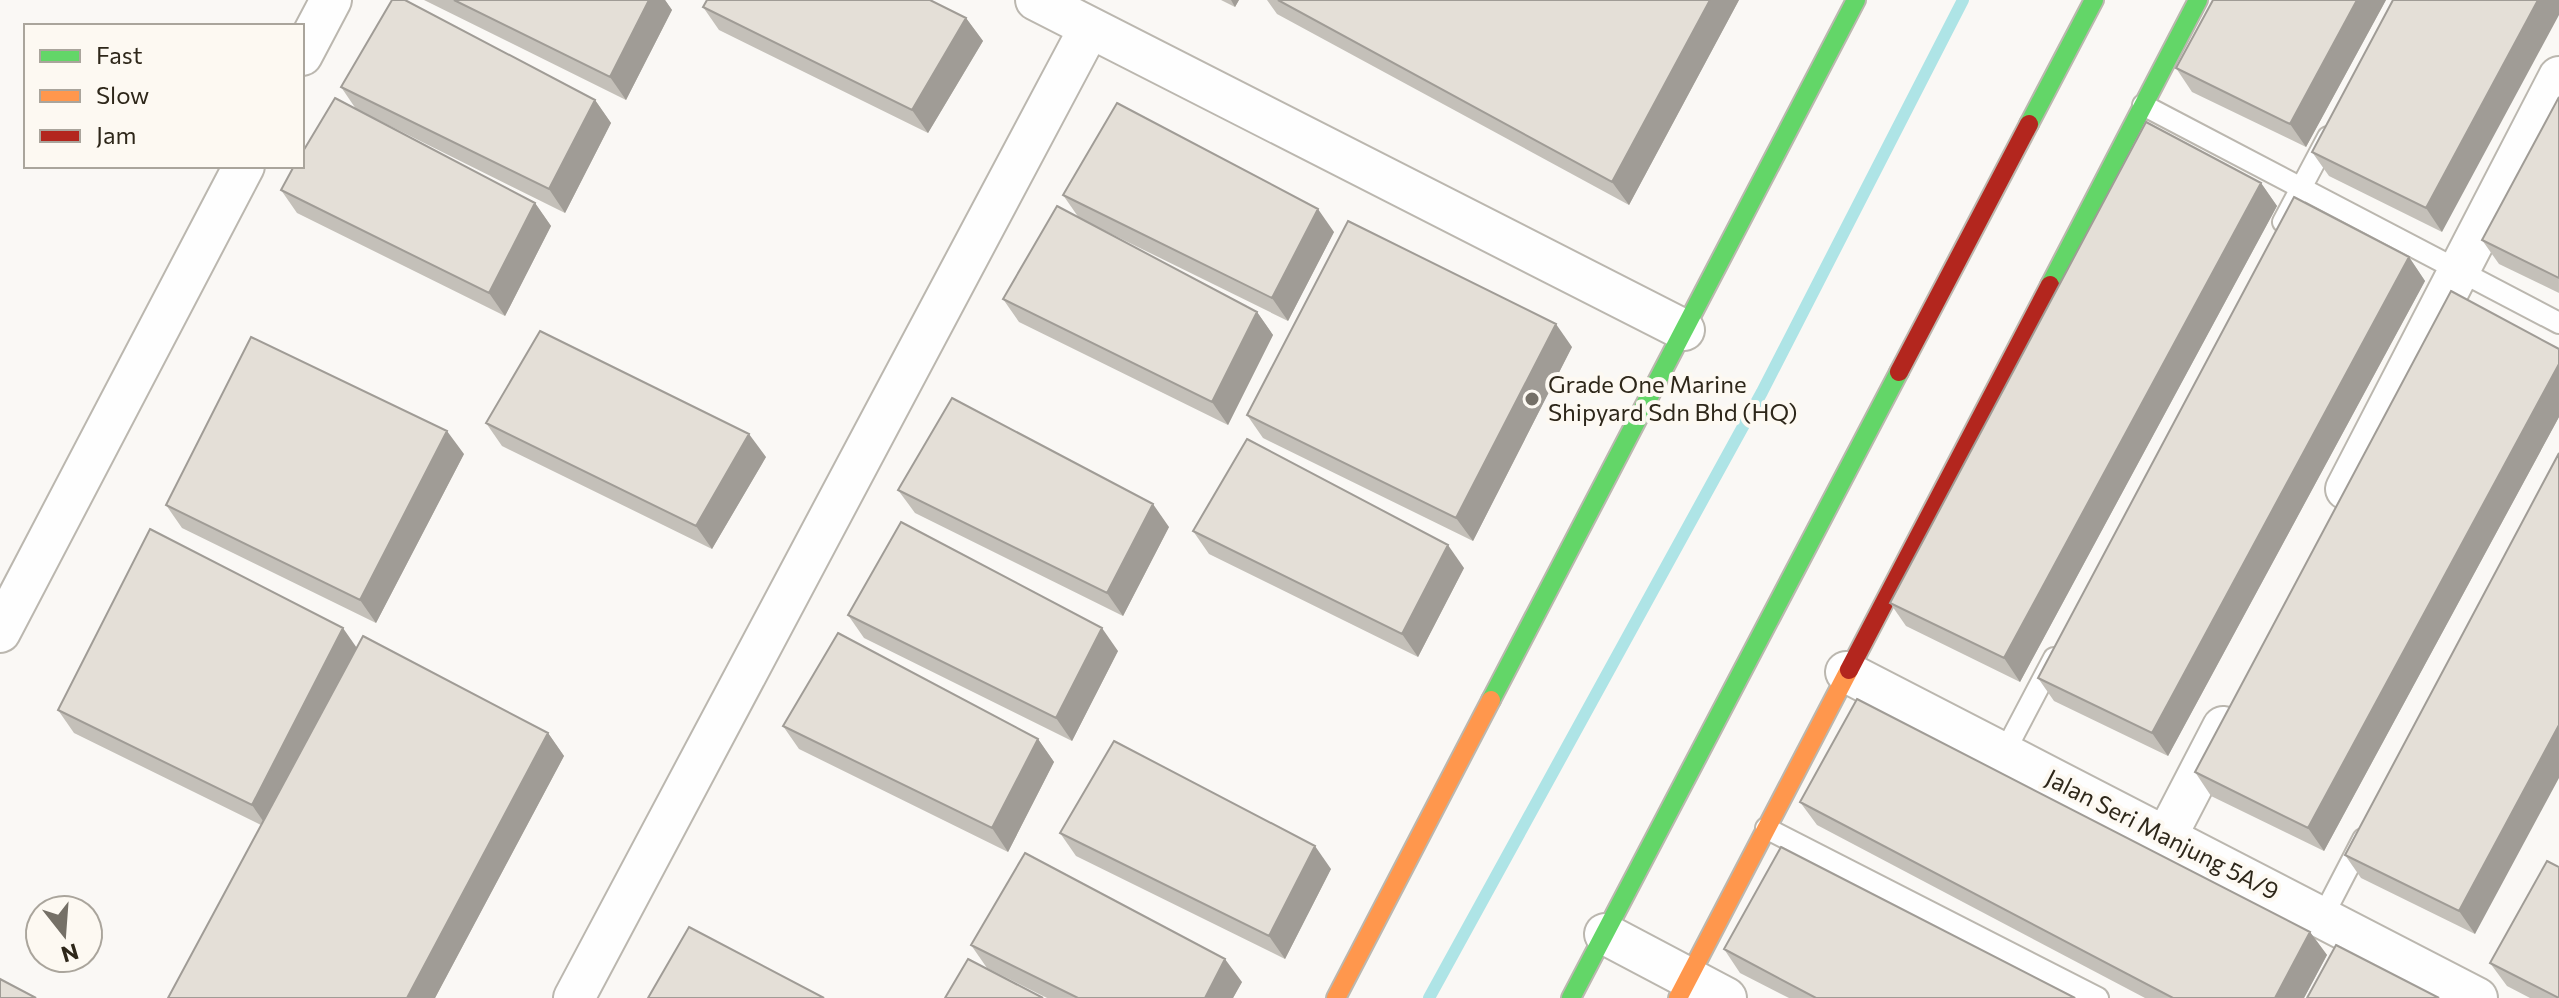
<svg xmlns="http://www.w3.org/2000/svg" width="2559" height="998" viewBox="0 0 2559 998" font-family="Commissioner,sans-serif">
<style>
.lines{fill:none;stroke-linecap:round;stroke-linejoin:round}
.stream{stroke:#aee4e6;stroke-width:12}
.lane-casing{stroke:#bbb7af;stroke-width:24}
.street-casing{stroke:#bbb7af;stroke-width:44}
.fast-casing{stroke:#bbb7af;stroke-width:22}
.slow-casing{stroke:#bbb7af;stroke-width:22}
.jam-casing{stroke:#bbb7af;stroke-width:22}
.lane{stroke:#fefefe;stroke-width:20}
.street{stroke:#fefefe;stroke-width:40}
.fast{stroke:#63d668;stroke-width:18}
.slow{stroke:#ff974d;stroke-width:18}
.jam{stroke:#b3261e;stroke-width:18}
.wall{fill:#c4c0b9}
.shaded-wall{fill:#a09c96}
.building{fill:#e4dfd7;stroke:#a09c96;stroke-width:2}
.poi-dot{fill:#757067;stroke:#fdf9f2;stroke-width:3}
.labels{text-anchor:middle;stroke-width:8;stroke-linejoin:round;paint-order:stroke}
.poi-label{font-size:24px;fill:#2e271a;stroke:#fdf9f2;text-anchor:start}
.street-label{font-size:24px;fill:#2e271a;stroke:#fdf9f2}
</style>
<rect width="100%" height="100%" fill="#faf8f5"/>
<g class="lines">
<!-- stream -->
<path class="stream" d="M1429,998L1762,392L1963,0"/>
<!-- lane casing -->
<g class="lane-casing">
<path id="lane" d="M2143,105L2559,323
M2283,222L2328,137
M2004,753L2054,658
M1766,828L2098,998
M2322,918L2363,839"/>
</g>
<!-- street casing -->
<g class="street-casing">
<path id="street" d="M1036,0L1684,330
M302,55L331,0
M2346,489L2559,77
M0,632L244,166
M1846,672L2477,998
M2166,837L2223,727
M1605,934L1726,998
M574,998L1089,29"/>
</g>
<!-- fast casing -->
<g class="fast-casing">
<path id="fast" d="M2029,124L2094,0
M2050,285L2198,0
M1491,700L1856,0
M1571,998L1899,372"/>
</g>
<!-- slow casing -->
<g class="slow-casing">
<path id="slow" d="M1336,998L1491,700
M1678,998L1849,670"/>
</g>
<!-- jam casing -->
<g class="jam-casing">
<path id="jam" d="M1899,372L2029,124
M1849,670L2050,285"/>
</g>
<!-- lane -->
<use href="#lane" class="lane"/>
<!-- street -->
<use href="#street" class="street"/>
<!-- fast -->
<use href="#fast" class="fast"/>
<!-- slow -->
<use href="#slow" class="slow"/>
<!-- jam -->
<use href="#jam" class="jam"/>
</g>
<!-- wall -->
<path class="wall" d="M424,0H665L672,10L626,100Z
M1221,0H1239L1235,7Z
M1267,0H1739L1629,205L1277,14Z
M2213,0H2386L2306,147L2192,92L2176,68Z
M2393,0L2442,232L2329,176L2312,152Z
M703,7L966,18L983,41L928,133L719,30Z
M341,87L595,100L611,123L565,213L372,117L535,203L551,226L505,316L297,213L281,190L356,109Z
M2559,97V293L2499,264L2482,240Z
M2261,183L2277,206L2020,682L1906,626L1890,603Z
M1063,195L1334,232L1288,321L1081,219L1257,312L1273,335L1228,425L1019,322L1003,299L1079,218Z
M2409,257L2425,281L2168,756L2054,701L2038,678Z
M1572,347L1473,541L1263,438L1247,415Z
M2559,349V417L2324,851L2211,796L2195,772Z
M486,423L766,457L712,549L502,446Z
M2559,453L2475,934L2361,878L2345,855Z
M464,454L376,623L182,528L166,505Z
M898,490L1169,527L1123,616L915,513Z
M1193,531L1464,568L1418,657L1209,554Z
M848,615L1118,651L1072,741L864,638Z
M356,648L548,733L564,756L435,998H168L261,825L74,733L58,710Z
M783,726L1038,739L1054,762L1008,852L799,749Z
M1800,802L2310,932L2327,955L2304,998H2145L1817,825Z
M1060,833L1331,869L1285,959L1076,856Z
M971,945L1242,982L1233,998H1047L987,968Z
M1724,949L2075,998H1789L1740,973Z
M2490,963L2559,998H2530L2507,986Z"/>
<!-- shaded-wall -->
<path class="shaded-wall" d="M649,0H665L672,10L626,100L610,77Z
M1231,0H1239L1235,7Z
M1710,0H1739L1629,205L1612,182Z
M2357,0H2386L2306,147L2290,124Z
M2538,0H2559V15L2442,232L2426,208Z
M966,18L983,41L928,133L912,110Z
M595,100L611,123L565,213L549,189Z
M2261,183L2277,206L2020,682L2004,658Z
M535,203L551,226L505,316L489,293Z
M1318,209L1334,232L1288,321L1272,298Z
M2409,257L2425,281L2168,756L2152,733Z
M1257,312L1273,335L1228,425L1212,402Z
M1556,324L1572,347L1473,541L1456,518Z
M2559,364V417L2324,851L2308,828Z
M447,431L464,454L376,623L360,600Z
M749,434L766,457L712,549L696,526Z
M1153,504L1169,527L1123,616L1107,593Z
M1448,545L1464,568L1418,657L1402,634Z
M343,628L359,651L268,828L252,805Z
M1102,628L1118,651L1072,741L1056,718Z
M2559,725V778L2475,934L2459,911Z
M548,733L564,756L435,998H407Z
M1038,739L1054,762L1008,852L992,828Z
M1315,846L1331,869L1285,959L1269,936Z
M2310,932L2327,955L2304,998H2275Z
M1225,959L1242,982L1233,998H1205Z"/>
<!-- building -->
<path class="building" d="M392,0H405L595,100L549,189L341,87Z
M454,0H649L610,77Z
M707,0H930L966,18L912,110L703,7Z
M1278,0H1710L1612,182Z
M2213,0H2357L2290,124L2176,68Z
M2393,0H2538L2426,208L2312,152Z
M2559,97V278L2482,240Z
M335,98L535,203L489,293L281,190L294,166H302V153Z
M1117,103L1318,209L1272,298L1063,195Z
M2146,122L2261,183L2004,658L1890,603Z
M2294,197L2409,257L2152,733L2038,678Z
M1057,206L1257,312L1212,402L1003,299Z
M1348,221L1556,324L1456,518L1247,415Z
M2451,291L2559,349V364L2308,828L2195,772Z
M540,331L749,434L696,526L486,423Z
M251,337L447,431L360,600L166,505Z
M952,398L1153,504L1107,593L898,490Z
M1247,439L1448,545L1402,634L1193,531Z
M2559,453V725L2459,911L2345,855Z
M901,522L1102,628L1056,718L848,615Z
M150,529L343,628L252,805L58,710Z
M838,633L1038,739L992,828L783,726Z
M363,636L548,733L407,998H168Z
M1857,699L2310,932L2275,998H2173L1800,802Z
M1114,741L1315,846L1269,936L1060,833Z
M1781,847L2075,998H1816L1724,949Z
M1025,853L1225,959L1205,998H1078L971,945Z
M2547,861L2559,867V998L2490,963Z
M689,927L824,998H648Z
M2336,945L2439,998H2307Z
M968,959L1043,998H945Z
M0,979L36,998H0Z"/>
<!-- markers -->
<circle class="poi-dot" cx="1532" cy="399" r="8"/>
<g class="labels">
<!-- poi labels -->
<g class="poi-label">
<text x="1548" y="393">Grade One Marine<tspan x="1548" dy="28">Shipyard Sdn Bhd (HQ)</tspan></text>
</g>
<!-- street labels -->
<g class="street-label">
<text transform="translate(2162 835) rotate(27)" y="8">Jalan Seri Manjung 5A/9</text>
</g>
</g>
<!-- legend -->
<rect x="24" y="24" width="280" height="144" fill="#fdf9f2" stroke="#aaa59c" stroke-width="2"/>
<rect x="40" y="50" width="40" height="12" fill="#63d668" stroke="#aaa59c" stroke-width="2"/>
<text x="96" y="64" font-size="24" fill="#2e271a">Fast</text>
<rect x="40" y="90" width="40" height="12" fill="#ff974d" stroke="#aaa59c" stroke-width="2"/>
<text x="96" y="104" font-size="24" fill="#2e271a">Slow</text>
<rect x="40" y="130" width="40" height="12" fill="#b3261e" stroke="#aaa59c" stroke-width="2"/>
<text x="96" y="144" font-size="24" fill="#2e271a">Jam</text>
<!-- north arrow -->
<g transform="translate(64 934) rotate(163)"><circle r="38" fill="#fdf9f2" stroke="#aaa59c" stroke-width="2"/>
<path d="M0-6L14 30L0 20L-14 30Z" fill="#757067"/>
<text y="-12" font-size="22" font-weight="bold" text-anchor="middle" fill="#2e271a">N</text>
</g>
</svg>
